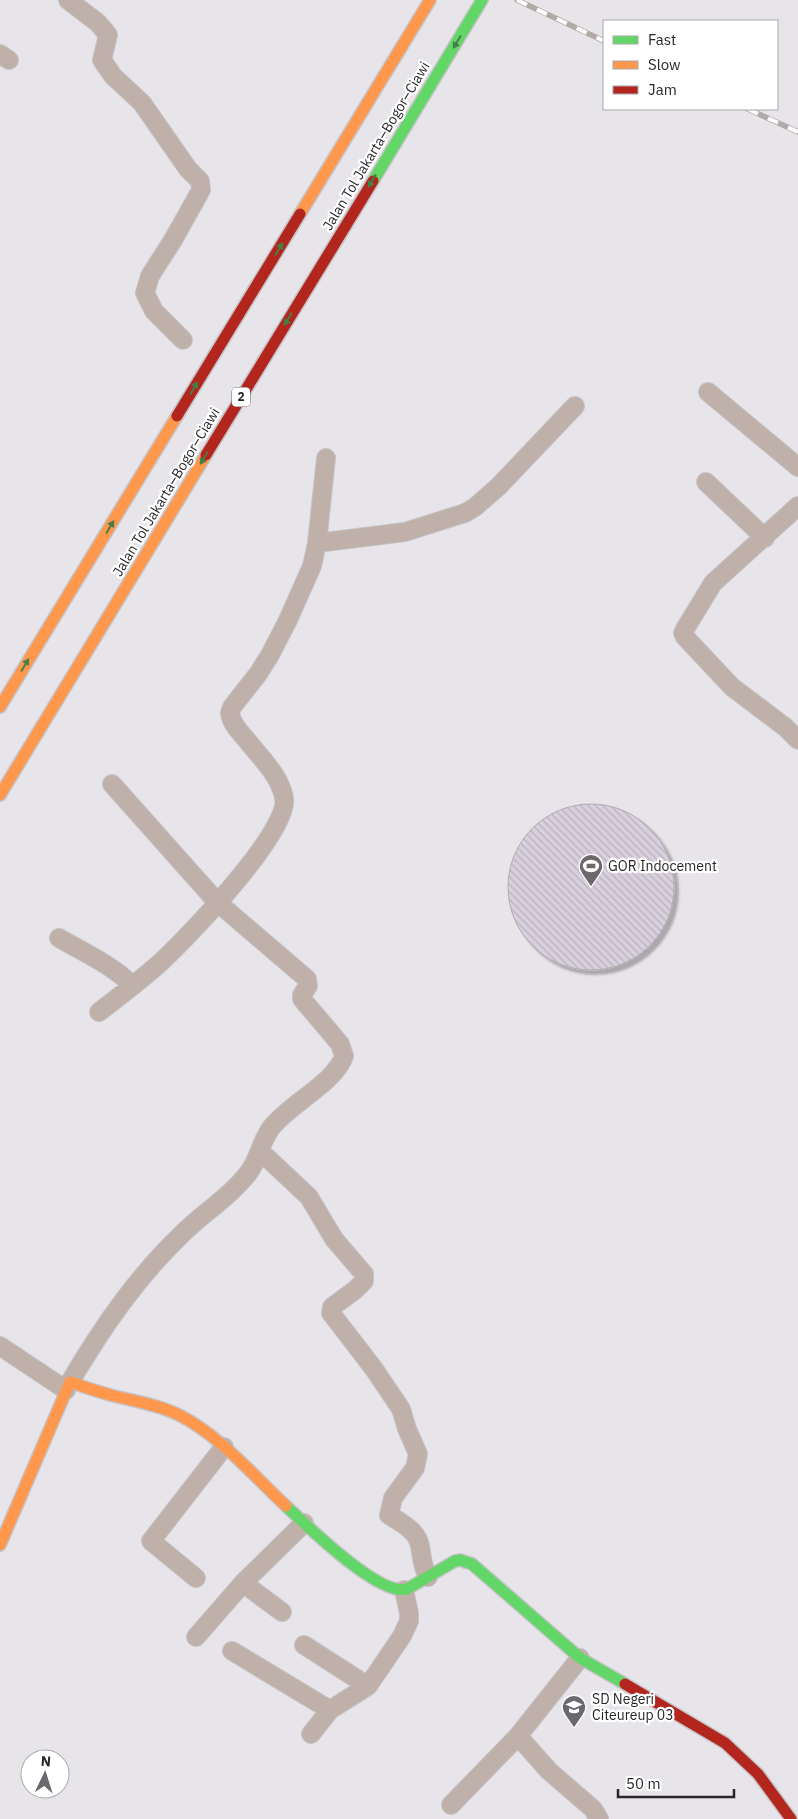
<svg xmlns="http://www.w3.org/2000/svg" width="798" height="1819" viewBox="0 0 798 1819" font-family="'IBM Plex Sans',sans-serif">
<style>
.building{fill:url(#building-back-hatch);stroke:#aeacb0;filter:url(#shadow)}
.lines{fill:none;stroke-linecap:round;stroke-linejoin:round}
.street-casing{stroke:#c5c3c6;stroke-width:20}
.fast-casing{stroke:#c5c3c6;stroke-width:14}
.slow-casing{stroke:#c5c3c6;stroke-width:14}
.jam-casing{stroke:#c5c3c6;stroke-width:14}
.street{stroke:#c0b0aa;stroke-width:18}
.fast{stroke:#63d668;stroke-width:11}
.slow{stroke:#ff974d;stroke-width:11}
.jam{stroke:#b3261e;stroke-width:11}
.rail-casing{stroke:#b2aaa8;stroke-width:5.5}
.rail{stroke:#fff;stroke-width:4;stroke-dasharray:11;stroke-linecap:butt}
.oneway{fill:#467e48}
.labels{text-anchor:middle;stroke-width:4.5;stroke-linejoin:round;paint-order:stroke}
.shield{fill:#fff;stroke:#686769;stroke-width:1}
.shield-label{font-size:12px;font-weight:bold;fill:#282629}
.street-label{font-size:14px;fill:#282629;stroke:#fff}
.poi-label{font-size:14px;fill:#282629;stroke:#fff;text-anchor:start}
</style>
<defs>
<pattern id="building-back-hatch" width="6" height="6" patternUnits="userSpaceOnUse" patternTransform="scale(1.25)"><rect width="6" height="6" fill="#d8d0dd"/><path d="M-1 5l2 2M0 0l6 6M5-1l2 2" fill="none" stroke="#b9b2be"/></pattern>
<filter id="shadow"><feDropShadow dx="4.5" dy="4.5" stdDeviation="1" flood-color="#0004"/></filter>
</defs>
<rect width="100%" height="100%" fill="#e8e5ea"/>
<!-- building -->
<path class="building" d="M508 887a83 83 0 1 1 166 0a83 83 0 1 1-166 0Z"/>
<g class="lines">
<!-- street casing -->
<g class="street-casing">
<path id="street" d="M68,0L98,23L108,35L102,60L113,76L142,103L188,169L200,181L201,190L196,199L173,240L150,276L145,293L154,311L183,340
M0,54L9,60
M708,392L798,467
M706,482L765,538
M798,506L713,583L685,629L683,633L685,637L732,687L785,727L798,740
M317,543L405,532L465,513L475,507L499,486L575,406
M59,938C85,953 112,965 133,986
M99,1012C120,996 141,980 161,962C186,939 291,830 284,798C280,775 259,756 245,738C239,731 231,723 230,713L232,707L258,674L270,655L288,620L312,566L317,543L326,458
M260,1151L309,1197L334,1239L364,1274V1281L355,1290L332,1307L331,1313L374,1369L401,1409L407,1429L418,1454L415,1468L393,1498L389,1515C401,1523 417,1530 420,1546C422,1557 422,1566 428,1577
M0,1346L66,1390
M70,1382C102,1328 136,1278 182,1234C203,1213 231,1196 249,1172C259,1159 261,1141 271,1128C289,1104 335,1083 344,1056L340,1044L302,999V995L308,986L307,979L217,902L112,784
M196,1578L151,1541L224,1447
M243,1583L282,1612
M196,1637L243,1583L304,1523
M304,1645L368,1686
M232,1651L330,1710
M311,1734L330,1710L368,1686L402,1636L409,1621V1613L404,1590
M518,1736L549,1771L593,1809L599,1819
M451,1805L518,1736L580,1658"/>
</g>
<!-- fast casing -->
<g class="fast-casing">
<path id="fast" d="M373,181L482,0
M286,1506C307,1526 380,1597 407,1589L455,1561L460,1560L472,1564L580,1658L625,1684"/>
</g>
<!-- slow casing -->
<g class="slow-casing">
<path id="slow" d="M300,214L430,0
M0,707L177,416
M0,795L206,455
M0,1545L70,1382C84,1387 99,1392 114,1396C135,1401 159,1405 179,1415C219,1435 254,1476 286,1506"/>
</g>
<!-- jam casing -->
<g class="jam-casing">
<path id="jam" d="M177,416L300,214
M206,455L373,181
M625,1684L725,1743L758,1774L791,1819"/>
</g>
<!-- street -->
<use href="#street" class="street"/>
<!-- fast -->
<use href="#fast" class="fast"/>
<!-- slow -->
<use href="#slow" class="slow"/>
<!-- jam -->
<use href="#jam" class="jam"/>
<!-- rail casing -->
<g class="rail-casing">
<path id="rail" d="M517,0L604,41
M748,109L798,132"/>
</g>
<!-- rail -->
<use href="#rail" class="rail"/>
</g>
<!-- one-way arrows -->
<defs><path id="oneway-solid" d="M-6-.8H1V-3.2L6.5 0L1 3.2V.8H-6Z" transform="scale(1.25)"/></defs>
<g class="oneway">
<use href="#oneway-solid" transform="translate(457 42) rotate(121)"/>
<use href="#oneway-solid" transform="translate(372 181) rotate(121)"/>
<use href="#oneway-solid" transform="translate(279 249) rotate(-59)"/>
<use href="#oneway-solid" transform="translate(288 319) rotate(121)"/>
<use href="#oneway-solid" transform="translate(194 388) rotate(-59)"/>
<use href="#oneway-solid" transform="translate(204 458) rotate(121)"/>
<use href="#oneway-solid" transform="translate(110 527) rotate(-59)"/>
<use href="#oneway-solid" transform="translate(25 665) rotate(-59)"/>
</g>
<!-- icons -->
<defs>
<g id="stadium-pin" transform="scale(1.25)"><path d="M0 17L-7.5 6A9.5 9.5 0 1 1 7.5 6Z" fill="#6b696d" stroke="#fff"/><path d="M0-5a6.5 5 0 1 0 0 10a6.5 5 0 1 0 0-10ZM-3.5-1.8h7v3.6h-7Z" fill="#fff"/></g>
<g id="school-pin" transform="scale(1.25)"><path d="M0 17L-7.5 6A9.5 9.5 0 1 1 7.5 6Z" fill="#6b696d" stroke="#fff"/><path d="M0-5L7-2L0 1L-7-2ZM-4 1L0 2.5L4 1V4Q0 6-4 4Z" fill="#fff"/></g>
</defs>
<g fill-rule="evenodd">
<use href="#stadium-pin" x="591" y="866"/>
<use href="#school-pin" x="574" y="1707"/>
</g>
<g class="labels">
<!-- shield labels -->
<rect class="shield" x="232" y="387.5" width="18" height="19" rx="4"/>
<g class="shield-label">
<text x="241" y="401">2</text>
</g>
<!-- street labels -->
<g class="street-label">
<text transform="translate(376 146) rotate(-59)" y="5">Jalan Tol Jakarta–Bogor–Ciawi</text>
<text transform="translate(166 492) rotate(-59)" y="5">Jalan Tol Jakarta–Bogor–Ciawi</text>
</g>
<!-- poi labels -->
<g class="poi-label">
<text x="608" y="871">GOR Indocement</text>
<text x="592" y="1704">SD Negeri<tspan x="592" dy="16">Citeureup 03</tspan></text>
</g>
</g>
<!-- legend -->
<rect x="603" y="20" width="175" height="90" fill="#ffffff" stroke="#a9a8a9"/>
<rect x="613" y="36" width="25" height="8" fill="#63d668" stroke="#a9a8a9"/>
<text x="648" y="45" font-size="15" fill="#282629">Fast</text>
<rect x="613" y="61" width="25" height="8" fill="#ff974d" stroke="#a9a8a9"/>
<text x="648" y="70" font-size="15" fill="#282629">Slow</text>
<rect x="613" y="86" width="25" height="8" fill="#b3261e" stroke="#a9a8a9"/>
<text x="648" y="95" font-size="15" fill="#282629">Jam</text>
<!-- north arrow -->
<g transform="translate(45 1774) rotate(4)"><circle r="24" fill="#ffffff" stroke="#a9a8a9"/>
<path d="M0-4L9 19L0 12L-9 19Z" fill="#6b696d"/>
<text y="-8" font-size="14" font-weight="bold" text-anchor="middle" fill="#282629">N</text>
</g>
<!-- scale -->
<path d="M618 1789v8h116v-8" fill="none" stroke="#282629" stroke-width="2.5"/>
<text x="626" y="1789" font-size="15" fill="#282629" stroke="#ffffff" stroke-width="4" paint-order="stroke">50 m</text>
</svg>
